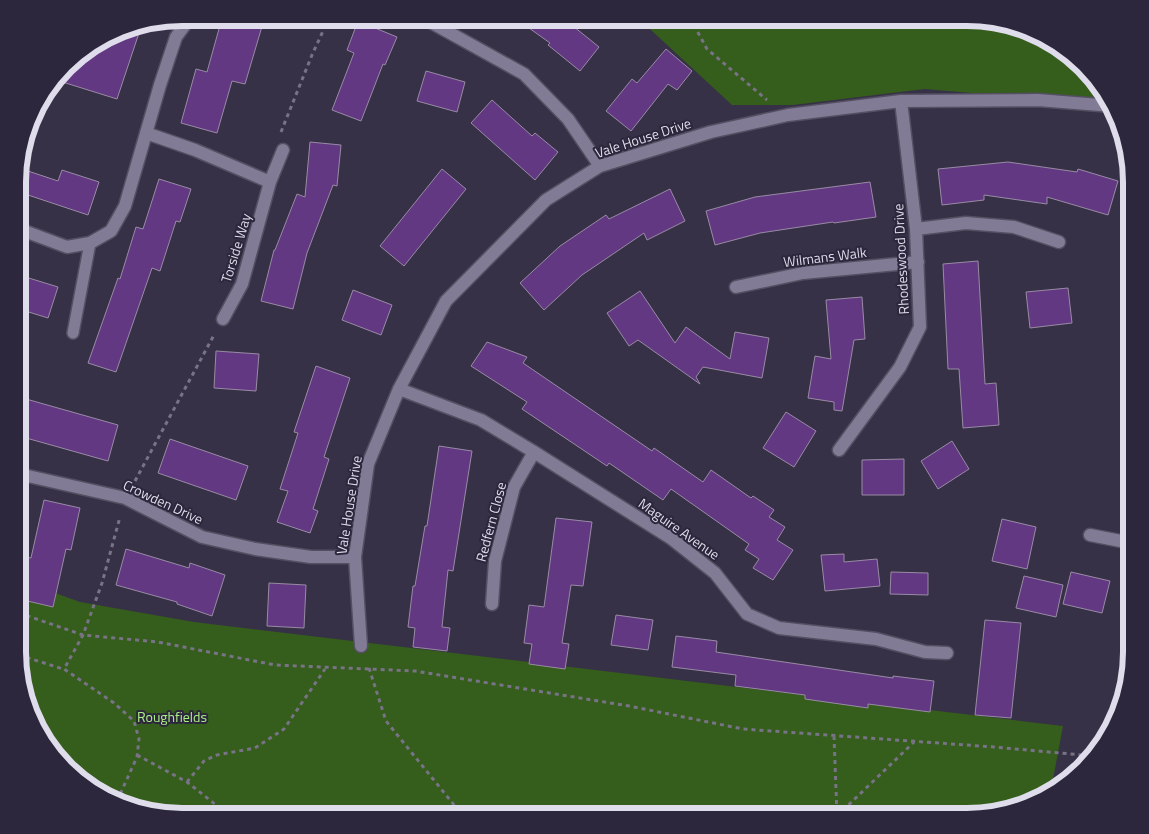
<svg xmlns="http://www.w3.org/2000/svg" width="1149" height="834" viewBox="0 0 1149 834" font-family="'Titillium Web',sans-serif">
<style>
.green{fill:#355d1b}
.water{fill:#021f42}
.building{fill:#633883;stroke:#988ba4}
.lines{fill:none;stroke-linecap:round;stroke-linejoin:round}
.service-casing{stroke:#544f62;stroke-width:14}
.minor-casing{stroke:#544f62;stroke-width:15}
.path{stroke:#787386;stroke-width:3;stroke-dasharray:4 4;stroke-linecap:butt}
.service{stroke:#817b95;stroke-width:11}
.minor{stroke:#817b95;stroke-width:12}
.labels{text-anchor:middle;stroke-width:4;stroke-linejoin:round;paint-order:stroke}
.street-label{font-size:14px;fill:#dfdceb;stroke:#2c273c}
.park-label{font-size:14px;fill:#abef85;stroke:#2c273c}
.rim{fill:none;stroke:#dfdceb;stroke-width:6}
</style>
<rect width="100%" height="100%" fill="#373147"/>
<!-- green -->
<path class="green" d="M638,18H977L1020,26L1067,52L1111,105L925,89L793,105H732Z
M19,580L80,602L194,622L1063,726L1051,790L1040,799L967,816H172L129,808L82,782L39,734L19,673Z"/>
<!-- water -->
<path class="water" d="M964,18H977L990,20L1011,28L1024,29L1035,35L1012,34Z"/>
<!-- building -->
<path class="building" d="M222,18H244L263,23L245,84L232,81L217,133L181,123L196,69L207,72Z
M515,18H563L599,47L580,71L548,45L550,43Z
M358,21L397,37L385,65L383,64L361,121L332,110L354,53L347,50Z
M142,24L117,99L56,80L74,58L129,26Z
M666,49L692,71L677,90L668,84L631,131L606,111L632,79L637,83Z
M426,71L465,82L457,112L417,101Z
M492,100L532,136L535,133L558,152L535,180L471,123Z
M310,142L341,145L337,186L333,185L307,253L293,309L261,301L274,250H275L297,194L305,197Z
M1008,162L1077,172L1078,169L1118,181L1108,215L1047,197V204L984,195V200L942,205L938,169Z
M19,168L58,181L62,170L99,182L88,215L19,192Z
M442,169L466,189L404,266L380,246Z
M159,179L191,189L180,222L176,221L160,271L152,268L116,372L88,363L118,278L120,279L136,227L143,229Z
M870,182L876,217L834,223L833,222L760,233L715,245L706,211L755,197Z
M670,189L685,221L647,240L644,233L582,275L544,310L520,283L560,246L606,215L609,219Z
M978,261L985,384L996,383L999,425L963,428L959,369H948L943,264Z
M19,275L58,287L48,318L19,309Z
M1068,288L1072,323L1030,328L1026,292Z
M353,290L392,305L381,335L342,320Z
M640,291L675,343L686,327L730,359L735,332L769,338L762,378L703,367L696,377L700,384L638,340L629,346L607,313Z
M862,297L865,339L854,340L842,411L834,410V402L808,398L815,356L831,359L826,300Z
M487,342L527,357L523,363L652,451L654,448L703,482L711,470L751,498L753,496L774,510L769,517L785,527L777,540L793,550L773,580L753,568L759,559L745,550L749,544L671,489L663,500L609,463L607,466L522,409L527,402L471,366Z
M216,351L259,354L256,391L214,388Z
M316,366L350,378L324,457L329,459L313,509L318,511L310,533L277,522L288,491L280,489L298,433L294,432Z
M19,397L118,425L108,461L19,436Z
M786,412L816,431L794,467L763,448Z
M170,439L248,466L236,500L158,473Z
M952,441L969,469L938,489L921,461Z
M439,446L472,451L453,571L448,570L442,627L450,628L447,651L413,647L415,628L408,627L413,586H415L425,526H427Z
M904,459V495H862V460Z
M44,500L80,508L71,550L66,549L53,607L19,599V589L26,557L31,558Z
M556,518L592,522L583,586L571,585L562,643L569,644L565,669L529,664L532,644L524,643L529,605L544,607Z
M1002,519L1036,527L1027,569L992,561Z
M126,549L189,568L190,563L225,575L212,616L177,604V602L116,585Z
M844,554V562L877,559L880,586L825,591L821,555Z
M891,572L928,573V595L890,594Z
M1071,572L1110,581L1102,613L1063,604Z
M1024,576L1063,585L1056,617L1016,608Z
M269,583L306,585L304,628L267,626Z
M616,615L653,620L648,650L611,645Z
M985,620L1021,623L1011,718L975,715Z
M676,636L717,641L716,652L893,678V676L934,681L930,712L868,704V708L805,699V695L735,686L736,675L672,667Z"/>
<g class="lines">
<!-- service casing -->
<g class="service-casing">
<path id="service" d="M73,333L90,243"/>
</g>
<!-- minor casing -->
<g class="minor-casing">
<path id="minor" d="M423,18L524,74L568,119L600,166
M146,133L195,150L270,182
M19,229L67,247L90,243L111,231L125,206L160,85L176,37L190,18
M916,229L966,223L1014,227L1059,242
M736,287L803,273L918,262
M223,319L242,284L270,182L283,150
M399,389L481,420L534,452L672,539L715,573L747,614L779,628L876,639L925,652L947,653
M839,450L900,367L920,327L916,229L901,101
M19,474L125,498L202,537L255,549L311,557H355
M1090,535L1131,543
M492,604L495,561L514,487L534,452
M361,646L355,557L368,464L399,389L446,301L546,200L600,166L711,132L788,115L901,101L1038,100L1112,106"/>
</g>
<!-- path -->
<path class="path" d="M690,18L707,49L767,100
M281,132L312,55L329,18
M135,481L214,335
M19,613L83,635L158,642L275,665L415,671L629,706L743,729L994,747L1093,756
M19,655L63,669
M369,668L386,721L463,816
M834,736L837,816
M137,755L187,782L230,816
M187,782L204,761L217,755L255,748L284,729L325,669
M117,801L137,757L139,739L134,721L114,703L64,669L83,635L102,583L120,517
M837,816L914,742"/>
<!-- service -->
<use href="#service" class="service"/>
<!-- minor -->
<use href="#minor" class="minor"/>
</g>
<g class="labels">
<!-- street labels -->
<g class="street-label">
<text transform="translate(643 138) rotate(-18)" y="5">Vale House Drive</text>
<text transform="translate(236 248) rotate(-73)" y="5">Torside Way</text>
<text transform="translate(825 257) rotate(-7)" y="5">Wilmans Walk</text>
<text transform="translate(901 259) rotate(-93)" y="5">Rhodeswood Drive</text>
<text transform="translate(163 502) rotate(25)" y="5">Crowden Drive</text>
<text transform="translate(349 505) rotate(-81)" y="5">Vale House Drive</text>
<text transform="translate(491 522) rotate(-75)" y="5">Redfern Close</text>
<text transform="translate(679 529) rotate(35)" y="5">Maguire Avenue</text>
</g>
<!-- park labels -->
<g class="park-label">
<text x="172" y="722">Roughfields</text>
</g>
</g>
<!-- crop -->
<path d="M0 0H1149V834H0ZM182 26H967A156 156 0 0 1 1123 182V652A156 156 0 0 1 967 808H182A156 156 0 0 1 26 652V182A156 156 0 0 1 182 26Z" fill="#2c273c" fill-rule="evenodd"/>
<path class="rim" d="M182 26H967A156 156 0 0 1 1123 182V652A156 156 0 0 1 967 808H182A156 156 0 0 1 26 652V182A156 156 0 0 1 182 26Z"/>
</svg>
